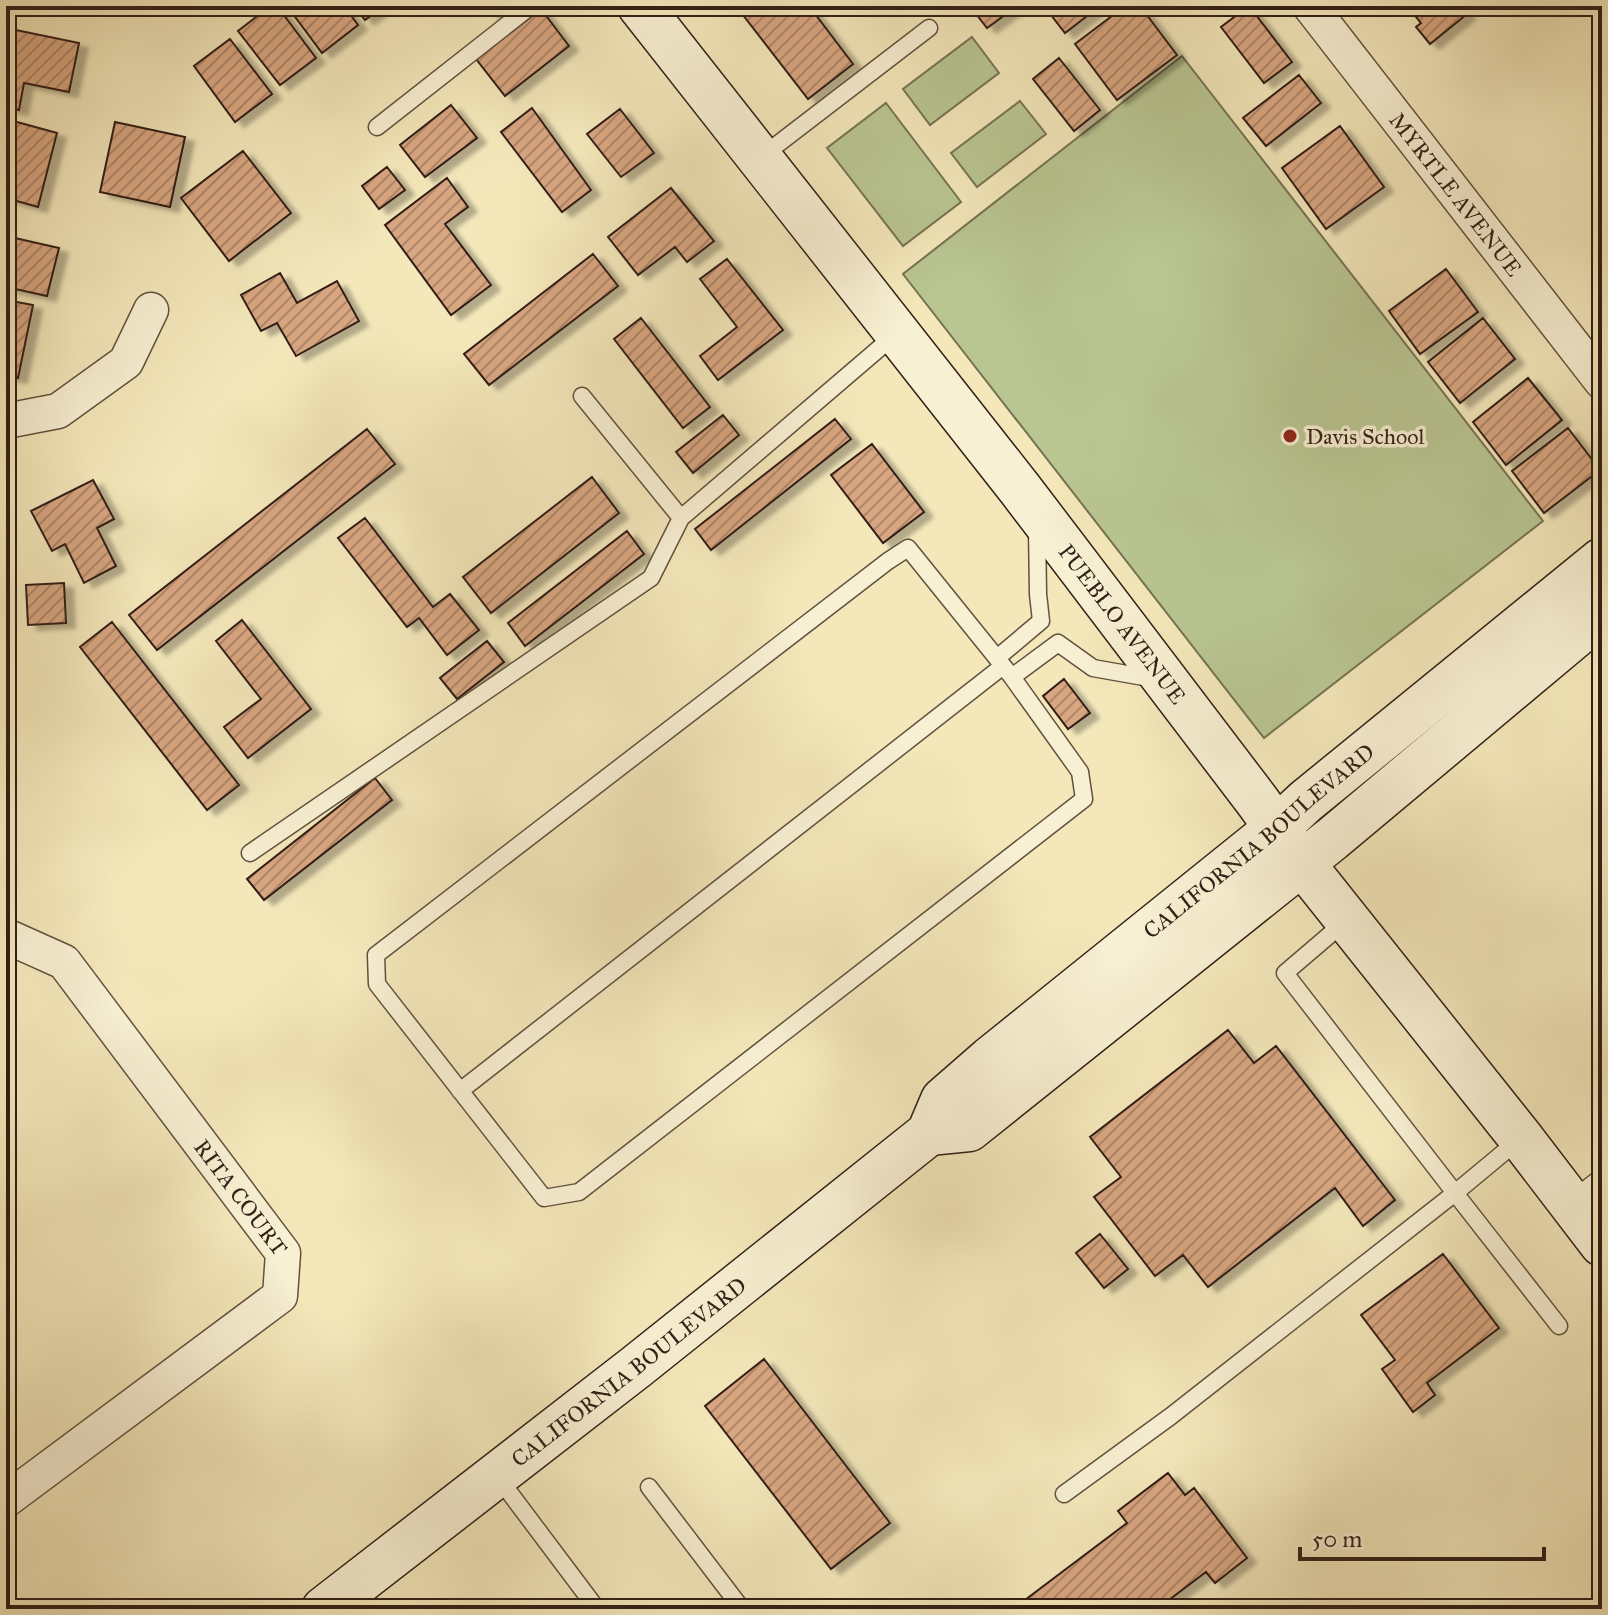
<svg xmlns="http://www.w3.org/2000/svg" width="1608" height="1615" viewBox="0 0 1608 1615" font-family="'IM FELL Great Primer',serif">
<style>
.park{fill:#b9c692;stroke:#757254;stroke-width:2}
.building{fill:url(#building-hatch);stroke:#311f16;stroke-width:2;filter:url(#shadow)}
.lines{fill:none;stroke-linecap:round;stroke-linejoin:round}
.lane-casing{stroke:#62513f;stroke-width:19}
.street-casing{stroke:#62513f;stroke-width:37}
.secondary-casing{stroke:#311f16;stroke-width:47}
.lane{stroke:#f8f0d3;stroke-width:16}
.street{stroke:#f8f0d3;stroke-width:34}
.secondary{stroke:#f8f0d3;stroke-width:44}
.poi-dot{fill:#8f2418;stroke:#f8f0d3;stroke-width:3}
.labels{text-anchor:middle;stroke-width:7;stroke-linejoin:round;paint-order:stroke}
.street-label{font-size:22px;fill:#311f16;stroke:#f8f0d3}
.poi-label{font-size:22px;fill:#311f16;stroke:#f8f0d3;text-anchor:start}
</style>
<defs>
<pattern id="building-hatch" width="6" height="6" patternUnits="userSpaceOnUse" patternTransform="scale(2)"><rect width="6" height="6" fill="#d8a681"/><path d="M-1 1l2-2M0 6l6-6M5 7l2-2" fill="none" stroke="#b08769"/></pattern>
<filter id="shadow"><feDropShadow dx="9" dy="5" stdDeviation="2" flood-color="#0004"/></filter>
</defs>
<rect width="100%" height="100%" fill="#f4e8bb"/>
<filter id="stains"><feTurbulence type="fractalNoise" baseFrequency=".0025" numOctaves="4"/><feColorMatrix values="0 0 0 0 .2 0 0 0 0 .09 0 0 0 0 .02 0 0 0 .5 -.17"/></filter>
<radialGradient id="worn" r=".72"><stop offset=".6" stop-color="#630" stop-opacity="0"/><stop offset="1" stop-color="#630" stop-opacity=".3"/></radialGradient>
<!-- park -->
<path class="park" d="M972,37L999,73L930,125L903,89Z
M1182,56L1543,521L1264,738L903,274Z
M1020,101L1046,134L977,187L951,153Z
M886,103L961,202L903,246L827,148Z"/>
<!-- building -->
<path class="building" d="M270,6H277L316,58L280,85L238,31Z
M287,6H344L358,25L322,53Z
M354,6H384L365,20Z
M484,6H506L493,16Z
M736,6H809L853,64L808,99Z
M970,6H1017L987,28Z
M1044,6H1100L1065,33Z
M1125,6H1140L1177,55L1117,100L1075,44Z
M1249,6L1292,62L1264,83L1221,27Z
M1461,6L1467,14L1430,44L1416,27L1421,23L1408,7Z
M541,9L569,46L505,96L476,59Z
M6,28L79,43L69,92L24,83L19,110L6,107Z
M230,39L272,94L235,122L194,66Z
M1059,58L1100,110L1074,131L1033,79Z
M1299,75L1321,103L1266,146L1243,118Z
M451,105L477,138L425,177L400,145Z
M532,108L591,190L562,212L501,132Z
M620,109L654,153L621,177L587,134Z
M6,119L57,133L38,207L6,198Z
M115,122L185,137L170,207L100,192Z
M1340,126L1384,187L1326,229L1282,168Z
M243,151L291,213L229,261L181,198Z
M387,167L405,190L379,209L362,186Z
M447,178L468,207L445,224L491,285L451,315L385,225Z
M671,188L714,241L687,262L675,247L638,275L608,237Z
M6,236L59,248L47,296L6,287Z
M593,254L618,286L489,385L464,354Z
M727,259L783,330L718,380L700,356L737,327L700,279Z
M1446,269L1478,312L1420,354L1389,311Z
M280,273L297,303L337,281L359,321L296,356L277,323L261,331L241,295Z
M6,300L33,305L18,378L6,376Z
M641,318L710,407L683,428L614,339Z
M1483,318L1515,359L1460,403L1428,362Z
M1528,378L1562,420L1506,465L1473,422Z
M723,415L739,435L693,473L676,452Z
M835,419L851,439L711,550L695,529Z
M1568,428L1600,470L1544,513L1512,471Z
M367,429L395,464L157,650L129,615Z
M872,444L924,512L883,543L831,475Z
M592,477L619,513L491,613L463,577Z
M93,480L114,519L97,528L116,566L84,583L65,544L52,551L31,511Z
M365,518L433,607L450,594L479,630L447,655L419,618L407,627L338,538Z
M627,531L644,554L525,646L508,623Z
M64,583L66,623L28,625L26,585Z
M242,620L311,709L248,758L224,727L261,699L216,641Z
M112,622L239,785L207,810L80,647Z
M487,641L504,662L457,699L440,678Z
M1064,679L1090,713L1068,729L1043,696Z
M375,778L392,800L264,900L247,879Z
M1228,1030L1254,1063L1276,1046L1395,1200L1363,1226L1335,1188L1208,1287L1183,1255L1155,1276L1094,1197L1121,1177L1090,1137Z
M1100,1234L1128,1269L1104,1288L1076,1253Z
M1443,1254L1499,1328L1427,1383L1435,1395L1413,1412L1382,1369L1395,1360L1361,1315Z
M764,1359L890,1523L831,1569L705,1406Z
M1168,1473L1185,1495L1194,1488L1247,1558L1215,1583L1206,1572L1157,1609H1013L1127,1523L1118,1511Z"/>
<g class="lines">
<!-- lane casing -->
<g class="lane-casing">
<path id="lane" d="M377,127L531,6
M761,157L929,28
M582,396L681,518
M908,548L1012,677L1080,772L1084,799L579,1192L544,1198L377,984L376,955L888,561Z
M997,658L1041,621L1038,594L1037,528
M1012,677L1058,643L1093,668L1155,679
M250,853L651,578L681,518L896,334
M1347,920L1285,973L1455,1193L1520,1139
M460,1091L1003,666
M497,1476L597,1609
M649,1487L742,1609
M1064,1494L1171,1416L1455,1193L1559,1326"/>
</g>
<!-- street casing -->
<g class="street-casing">
<g id="street">
<path id="s1" d="M1310,6L1602,382"/>
<path d="M6,421L58,411L126,362L151,310"/>
<path id="s2" d="M6,936L64,962L283,1253L280,1296L6,1500"/>
<path d="M1575,1209L1602,1188"/>
</g>
</g>
<!-- secondary casing -->
<g class="secondary-casing">
<g id="secondary">
<path id="s3" d="M640,6L1020,489L1258,802L1302,863L1521,1138L1602,1244"/>
<path d="M929,1133L969,1129L1332,839L1602,613"/>
<path id="s4" d="M324,1609L636,1367L929,1133L943,1100L990,1059L1277,828L1306,801L1602,560"/>
</g>
</g>
<!-- lane -->
<use href="#lane" class="lane"/>
<!-- street -->
<use href="#street" class="street"/>
<!-- secondary -->
<use href="#secondary" class="secondary"/>
</g>
<!-- markers -->
<circle class="poi-dot" cx="1290" cy="436" r="8"/>
<g class="labels">
<!-- street labels -->
<g class="street-label">
<text dy="8" stroke="none"><textPath href="#s1" startOffset="238">MYRTLE AVENUE</textPath></text>
<text dy="8" stroke="none"><textPath href="#s3" startOffset="784">PUEBLO AVENUE</textPath></text>
<text dy="8" stroke="none"><textPath href="#s4" startOffset="1214">CALIFORNIA BOULEVARD</textPath></text>
<text dy="8" stroke="none"><textPath href="#s2" startOffset="358">RITA COURT</textPath></text>
<text dy="8" stroke="none"><textPath href="#s4" startOffset="386">CALIFORNIA BOULEVARD</textPath></text>
</g>
<!-- poi labels -->
<g class="poi-label">
<text x="1306" y="444">Davis School</text>
</g>
</g>
<!-- margin -->
<rect width="1608" height="1615" fill="none" stroke="#f4e8bb" stroke-width="32"/>
<rect x="8" y="8" width="1592" height="1599" fill="none" stroke="#311f16" stroke-width="4"/>
<rect x="16" y="16" width="1576" height="1583" fill="none" stroke="#311f16" stroke-width="2"/>
<!-- scale -->
<path d="M1300 1547v12h244v-12" fill="none" stroke="#311f16" stroke-width="4"/>
<text x="1312" y="1547" font-size="24" fill="#311f16" stroke="#f8f0d3" stroke-width="6" paint-order="stroke">50 m</text>
<rect width="100%" height="100%" filter="url(#stains)"/>
<rect width="100%" height="100%" fill="url(#worn)"/>
</svg>
